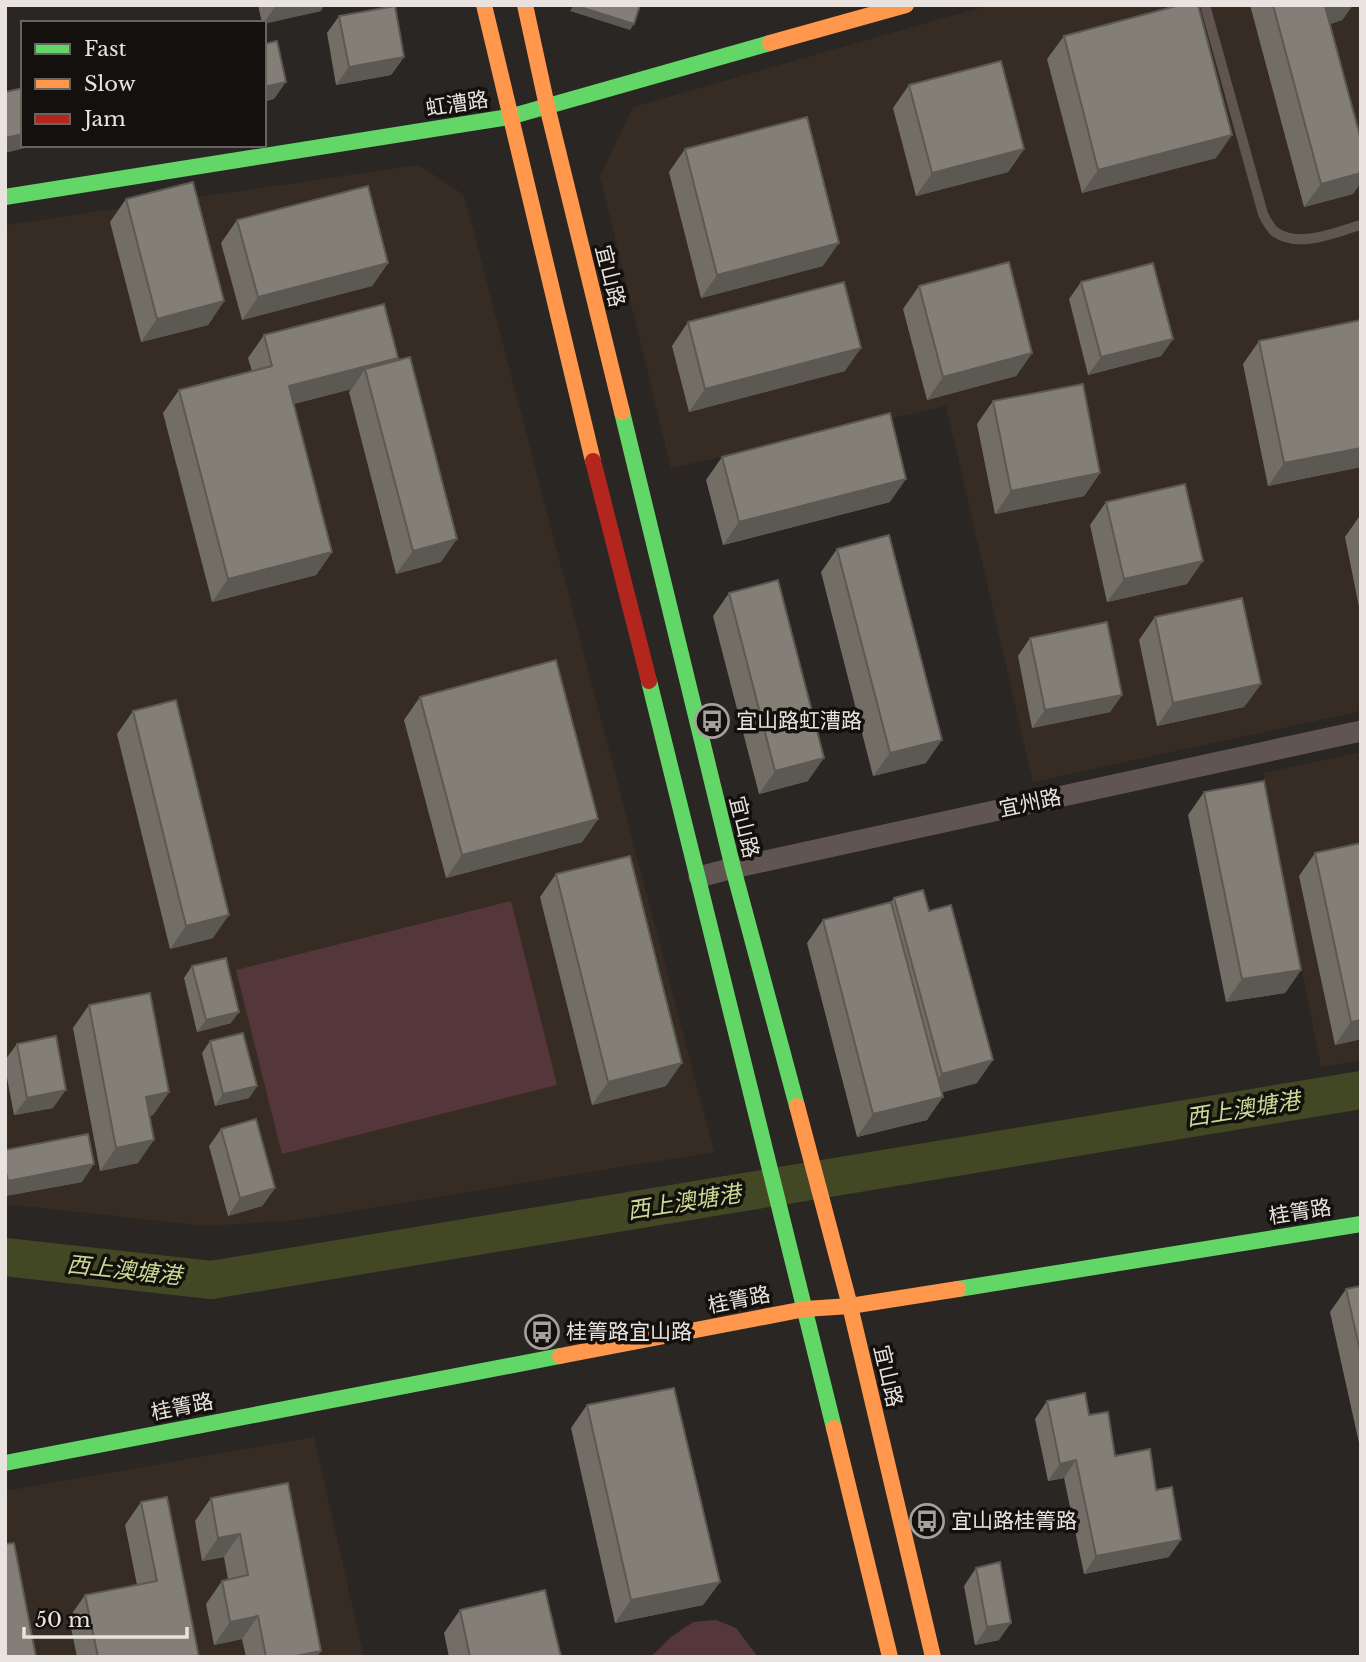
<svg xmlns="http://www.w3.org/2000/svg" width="1366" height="1662" viewBox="0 0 1366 1662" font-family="'Libre Baskerville','Noto Sans SC',serif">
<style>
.built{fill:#372c23}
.green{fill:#55373b}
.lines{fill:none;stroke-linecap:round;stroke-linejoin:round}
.river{stroke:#424824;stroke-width:38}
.lane{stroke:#605551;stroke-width:10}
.street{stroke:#605551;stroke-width:21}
.fast{stroke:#63d668;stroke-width:16}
.slow{stroke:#ff974d;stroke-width:16}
.jam{stroke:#b3261e;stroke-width:16}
.wall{fill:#726d65}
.shaded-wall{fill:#5c5953}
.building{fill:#847f76;stroke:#5c5953;stroke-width:2}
.labels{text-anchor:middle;stroke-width:7;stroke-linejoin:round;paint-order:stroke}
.street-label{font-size:21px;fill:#e8e3df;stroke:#13100d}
.poi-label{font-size:21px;fill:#e8e3df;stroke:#13100d;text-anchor:start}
.water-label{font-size:23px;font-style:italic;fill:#cbda96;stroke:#13100d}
</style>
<rect width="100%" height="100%" fill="#2a2623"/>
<!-- built -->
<path class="built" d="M989,5H1361V711L1033,782L946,406L671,468L600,176L633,107Z
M419,165L464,195L714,1152L297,1220L207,1226L5,1204V225Z
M1361,752V1060L1321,1067L1263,773Z
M314,1437L364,1657H5V1491Z"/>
<!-- green -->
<path class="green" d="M511,901L557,1085L282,1154L236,970Z
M716,1620L736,1628L758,1657H651L671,1637L693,1622Z"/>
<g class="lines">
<!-- river -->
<path class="river" d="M5,1257L211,1280L1361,1090"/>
<!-- lane -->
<path class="lane" d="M1205,5L1263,214C1266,220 1270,228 1275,232C1300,249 1335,232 1361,225"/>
<!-- street -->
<path class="street" d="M699,877L733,868L1361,731"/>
<!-- fast -->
<path class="fast" d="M5,197L509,117L770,43
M622,412L733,868L797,1106
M649,681L834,1428
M958,1289L1361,1224
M5,1463L560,1356"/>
<!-- slow -->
<path class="slow" d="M484,5L593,461
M525,5L547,106L622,412
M770,43L906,5
M797,1106L850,1306L933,1657
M560,1356L805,1309L850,1306L958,1289
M834,1428L890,1657"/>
<!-- jam -->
<path class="jam" d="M593,461L649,681"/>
</g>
<!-- wall -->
<path class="wall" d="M258,5H324L321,11L264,23H262Z
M1250,5H1353L1342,20L1330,24L1353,194L1304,207Z
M339,16L404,57L391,75L336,85L327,33Z
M1064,36L1216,158L1082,193L1047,59Z
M909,85L1024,149L1008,172L916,196L893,108Z
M685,149L823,266L701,298L669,172Z
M126,199L224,301L208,325L141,342L110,222Z
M237,220L388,263L372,286L242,320L221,243Z
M1081,282L1173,339L1161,356L1088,375L1069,299Z
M919,286L1032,353L1016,376L927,400L903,309Z
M688,322L845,371L689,412L672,346Z
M264,335L398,358L396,361L441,562L396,574L349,392L351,389L294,404L332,552L316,575L212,602L163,413L179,390L252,371L248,358Z
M1259,341L1361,467L1268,486L1243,364Z
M993,401L1100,473L1084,496L995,514L977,424Z
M722,457L890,502L723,545L706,480Z
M1106,502L1187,584L1107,602L1090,525Z
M1361,514V617L1345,537Z
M837,549L926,763L873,776L821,572Z
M729,593L808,781L759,794L713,616Z
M1155,617L1261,684L1244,707L1157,726L1139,640Z
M1030,638L1122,695L1110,712L1032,728L1018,656Z
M420,697L598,819L582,842L446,878L404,720Z
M133,711L213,938L170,949L117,734Z
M1204,792L1301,970L1285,993L1226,1002L1188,815Z
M1361,843V1039L1335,1045L1299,876L1315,853Z
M556,874L666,1086L592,1105L540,897Z
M894,898L977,1083L942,1092L927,1120L857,1137L807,943L823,920L891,902Z
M192,966L231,1023L197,1032L184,978Z
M89,1005L169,1092L153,1115L150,1116L138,1163L100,1171L73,1028Z
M210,1041L257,1086L249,1098L215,1106L202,1053Z
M17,1044L53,1108L14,1115L5,1067V1060Z
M221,1129L275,1188L262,1206L228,1216L209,1146Z
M5,1150L82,1182L5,1196Z
M1361,1286V1452L1330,1312L1346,1289Z
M1047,1401L1089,1415L1115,1456L1169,1557L1084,1574L1064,1478L1048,1481L1035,1419Z
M587,1405L720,1582L703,1605L615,1623L571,1428Z
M288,1483L317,1657H246L242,1639L214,1645L206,1604L222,1581L228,1579L224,1557L202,1561L195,1521L211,1498Z
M141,1502L199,1657H77L69,1618L85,1595L137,1585L125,1525Z
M976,1568L999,1640L975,1645L964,1586Z
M460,1610L561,1657H449L444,1633Z"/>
<!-- shaded-wall -->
<path class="shaded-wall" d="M276,5H324L321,11L264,24V23Z
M574,5L634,24L630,30L570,11Z
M1329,5H1353L1342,20L1309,29L1325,6Z
M404,57L391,75L336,85L349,67Z
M286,82L274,99L264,102V87Z
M23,134V145H37L5,153V138Z
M1232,135L1216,158L1082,193L1098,170Z
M1024,149L1008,172L916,196L932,173Z
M1361,173V183L1353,194L1304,207L1321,184Z
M839,243L823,266L701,298L717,275Z
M388,263L372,286L242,320L258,297Z
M224,301L208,325L141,342L157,319Z
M1173,339L1161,356L1088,375L1101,357Z
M861,348L845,371L689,412L705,389Z
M1032,353L1016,376L927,400L943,377Z
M398,358L382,381L365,369L352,389L273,409L289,386Z
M1361,448V467L1268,486L1284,463Z
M1100,473L1084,496L995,514L1011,491Z
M906,479L890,502L723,545L739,522Z
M457,539L441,562L396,574L413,551Z
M332,552L316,575L212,602L228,579Z
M1203,561L1187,584L1107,602L1124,579Z
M1261,684L1244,707L1157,726L1173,703Z
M1122,695L1110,712L1032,728L1045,710Z
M942,740L926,763L873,776L890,753Z
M824,758L808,781L759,794L775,771Z
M598,819L582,842L446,878L462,855Z
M229,915L213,938L170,949L186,926Z
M1301,970L1285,993L1226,1002L1242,979Z
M239,1012L231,1023L197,1032L206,1020Z
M1361,1020V1039L1335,1045L1351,1022Z
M993,1060L977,1083L926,1097L942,1074Z
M682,1063L666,1086L592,1105L608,1082Z
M257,1086L249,1098L215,1106L223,1094Z
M66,1090L53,1108L14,1115L27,1098Z
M169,1092L153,1115L130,1120L146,1097Z
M943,1097L927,1120L857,1137L873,1114Z
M154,1140L138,1163L100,1171L116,1148Z
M94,1164L82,1182L5,1196V1184L8,1181Z
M275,1188L262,1206L228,1216L240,1198Z
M1076,1460L1064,1478L1048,1481L1060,1464Z
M240,1534L224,1557L202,1561L218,1538Z
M1181,1540L1169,1557L1084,1574L1096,1556Z
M720,1582L703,1605L615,1623L631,1600Z
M258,1616L242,1639L214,1645L230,1622Z
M1011,1623L999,1640L975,1645L987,1627Z
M321,1651L317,1657H291Z"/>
<!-- building -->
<path class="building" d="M574,5H640L634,24Z
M1180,5H1198L1232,135L1098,170L1064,36Z
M1273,5H1329L1325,6L1361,140V173L1321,184Z
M395,6L404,57L349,67L339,16Z
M277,41L286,82L264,87V44Z
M1001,61L1024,149L932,173L909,85Z
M23,88V134L5,138V92Z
M807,117L839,243L717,275L685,149Z
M193,182L224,301L157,319L126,199Z
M368,186L388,263L258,297L237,220Z
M1009,262L1032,353L943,377L919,286Z
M1153,263L1173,339L1101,357L1081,282Z
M844,282L861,348L705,389L688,322Z
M384,304L398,358L289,386L332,552L228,579L179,390L272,366L264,335Z
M1361,320V448L1284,463L1259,341Z
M410,357L457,539L413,551L365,369Z
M1083,384L1100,473L1011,491L993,401Z
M890,413L906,479L739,522L722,457Z
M1185,484L1203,561L1124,579L1106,502Z
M889,535L942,740L890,753L837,549Z
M778,580L824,758L775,771L729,593Z
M1242,598L1261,684L1173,703L1155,617Z
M1107,622L1122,695L1045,710L1030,638Z
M556,660L598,819L462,855L420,697Z
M176,700L229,915L186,926L133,711Z
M1264,781L1301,970L1242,979L1204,792Z
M1361,843V1020L1351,1022L1315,853Z
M630,856L682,1063L608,1082L556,874Z
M923,890L929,911L951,905L993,1060L942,1074L894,898Z
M891,902L943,1097L873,1114L823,920Z
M226,958L239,1012L206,1020L192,966Z
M150,993L169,1092L146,1097L154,1140L116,1148L89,1005Z
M243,1033L257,1086L223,1094L210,1041Z
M56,1036L66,1090L27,1098L17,1044Z
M256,1119L275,1188L240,1198L221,1129Z
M88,1134L94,1164L8,1181L5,1168V1150Z
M1361,1286V1355L1346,1289Z
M674,1388L720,1582L631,1600L587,1405Z
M1085,1393L1089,1415L1108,1412L1115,1456L1150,1449L1156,1490L1172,1487L1181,1540L1096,1556L1076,1460L1060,1464L1047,1401Z
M288,1483L321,1651L291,1657H266L258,1616L230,1622L222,1581L248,1575L240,1534L218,1538L211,1498Z
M167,1497L199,1657H98L85,1595L157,1581L141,1502Z
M14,1543L36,1657H5V1544Z
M1000,1562L1011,1623L987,1627L976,1568Z
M545,1590L561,1657H470L460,1610Z"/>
<!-- icons -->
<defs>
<g id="bus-ring" transform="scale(1.75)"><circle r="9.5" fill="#13100d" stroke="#a6a19d" stroke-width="1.5"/><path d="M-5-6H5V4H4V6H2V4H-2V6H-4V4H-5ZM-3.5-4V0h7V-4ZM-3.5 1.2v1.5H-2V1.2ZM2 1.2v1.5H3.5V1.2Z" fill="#a6a19d"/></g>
</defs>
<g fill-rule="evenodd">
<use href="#bus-ring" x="712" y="721"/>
<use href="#bus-ring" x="542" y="1332"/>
<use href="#bus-ring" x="927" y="1521"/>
</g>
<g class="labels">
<!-- street labels -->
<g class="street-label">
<text transform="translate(457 104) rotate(-9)" y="7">虹漕路</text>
<text transform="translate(610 276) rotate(76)" y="7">宜山路</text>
<text transform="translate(1030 803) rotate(-12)" y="7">宜州路</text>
<text transform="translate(744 827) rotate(76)" y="7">宜山路</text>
<text transform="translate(1300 1212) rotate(-9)" y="7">桂箐路</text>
<text transform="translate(739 1300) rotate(-11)" y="7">桂箐路</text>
<text transform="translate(888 1376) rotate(77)" y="7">宜山路</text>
<text transform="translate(182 1407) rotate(-11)" y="7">桂箐路</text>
</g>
<!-- poi labels -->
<g class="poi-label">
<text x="736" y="728">宜山路虹漕路</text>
<text x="566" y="1339">桂箐路宜山路</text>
<text x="951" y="1528">宜山路桂箐路</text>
</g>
<!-- water labels -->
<g class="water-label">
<text transform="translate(1243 1109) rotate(-9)" y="8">西上澳塘港</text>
<text transform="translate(684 1202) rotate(-9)" y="8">西上澳塘港</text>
<text transform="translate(124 1270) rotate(6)" y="8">西上澳塘港</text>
</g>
</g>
<!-- border -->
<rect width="1366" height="1662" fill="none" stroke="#e8e3df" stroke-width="14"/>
<!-- legend -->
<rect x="21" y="21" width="245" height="126" fill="#13100d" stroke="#686461" stroke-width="2"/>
<rect x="35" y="44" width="35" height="10" fill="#63d668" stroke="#686461" stroke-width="2"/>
<text x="84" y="56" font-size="21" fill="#e8e3df">Fast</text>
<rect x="35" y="79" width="35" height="10" fill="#ff974d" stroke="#686461" stroke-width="2"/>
<text x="84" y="91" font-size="21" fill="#e8e3df">Slow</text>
<rect x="35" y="114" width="35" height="10" fill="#b3261e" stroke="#686461" stroke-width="2"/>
<text x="84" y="126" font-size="21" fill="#e8e3df">Jam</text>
<!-- scale -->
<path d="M24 1627v10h163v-10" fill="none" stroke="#e8e3df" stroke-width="3.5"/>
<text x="35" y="1627" font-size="21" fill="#e8e3df" stroke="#13100d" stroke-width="5" paint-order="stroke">50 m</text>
</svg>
